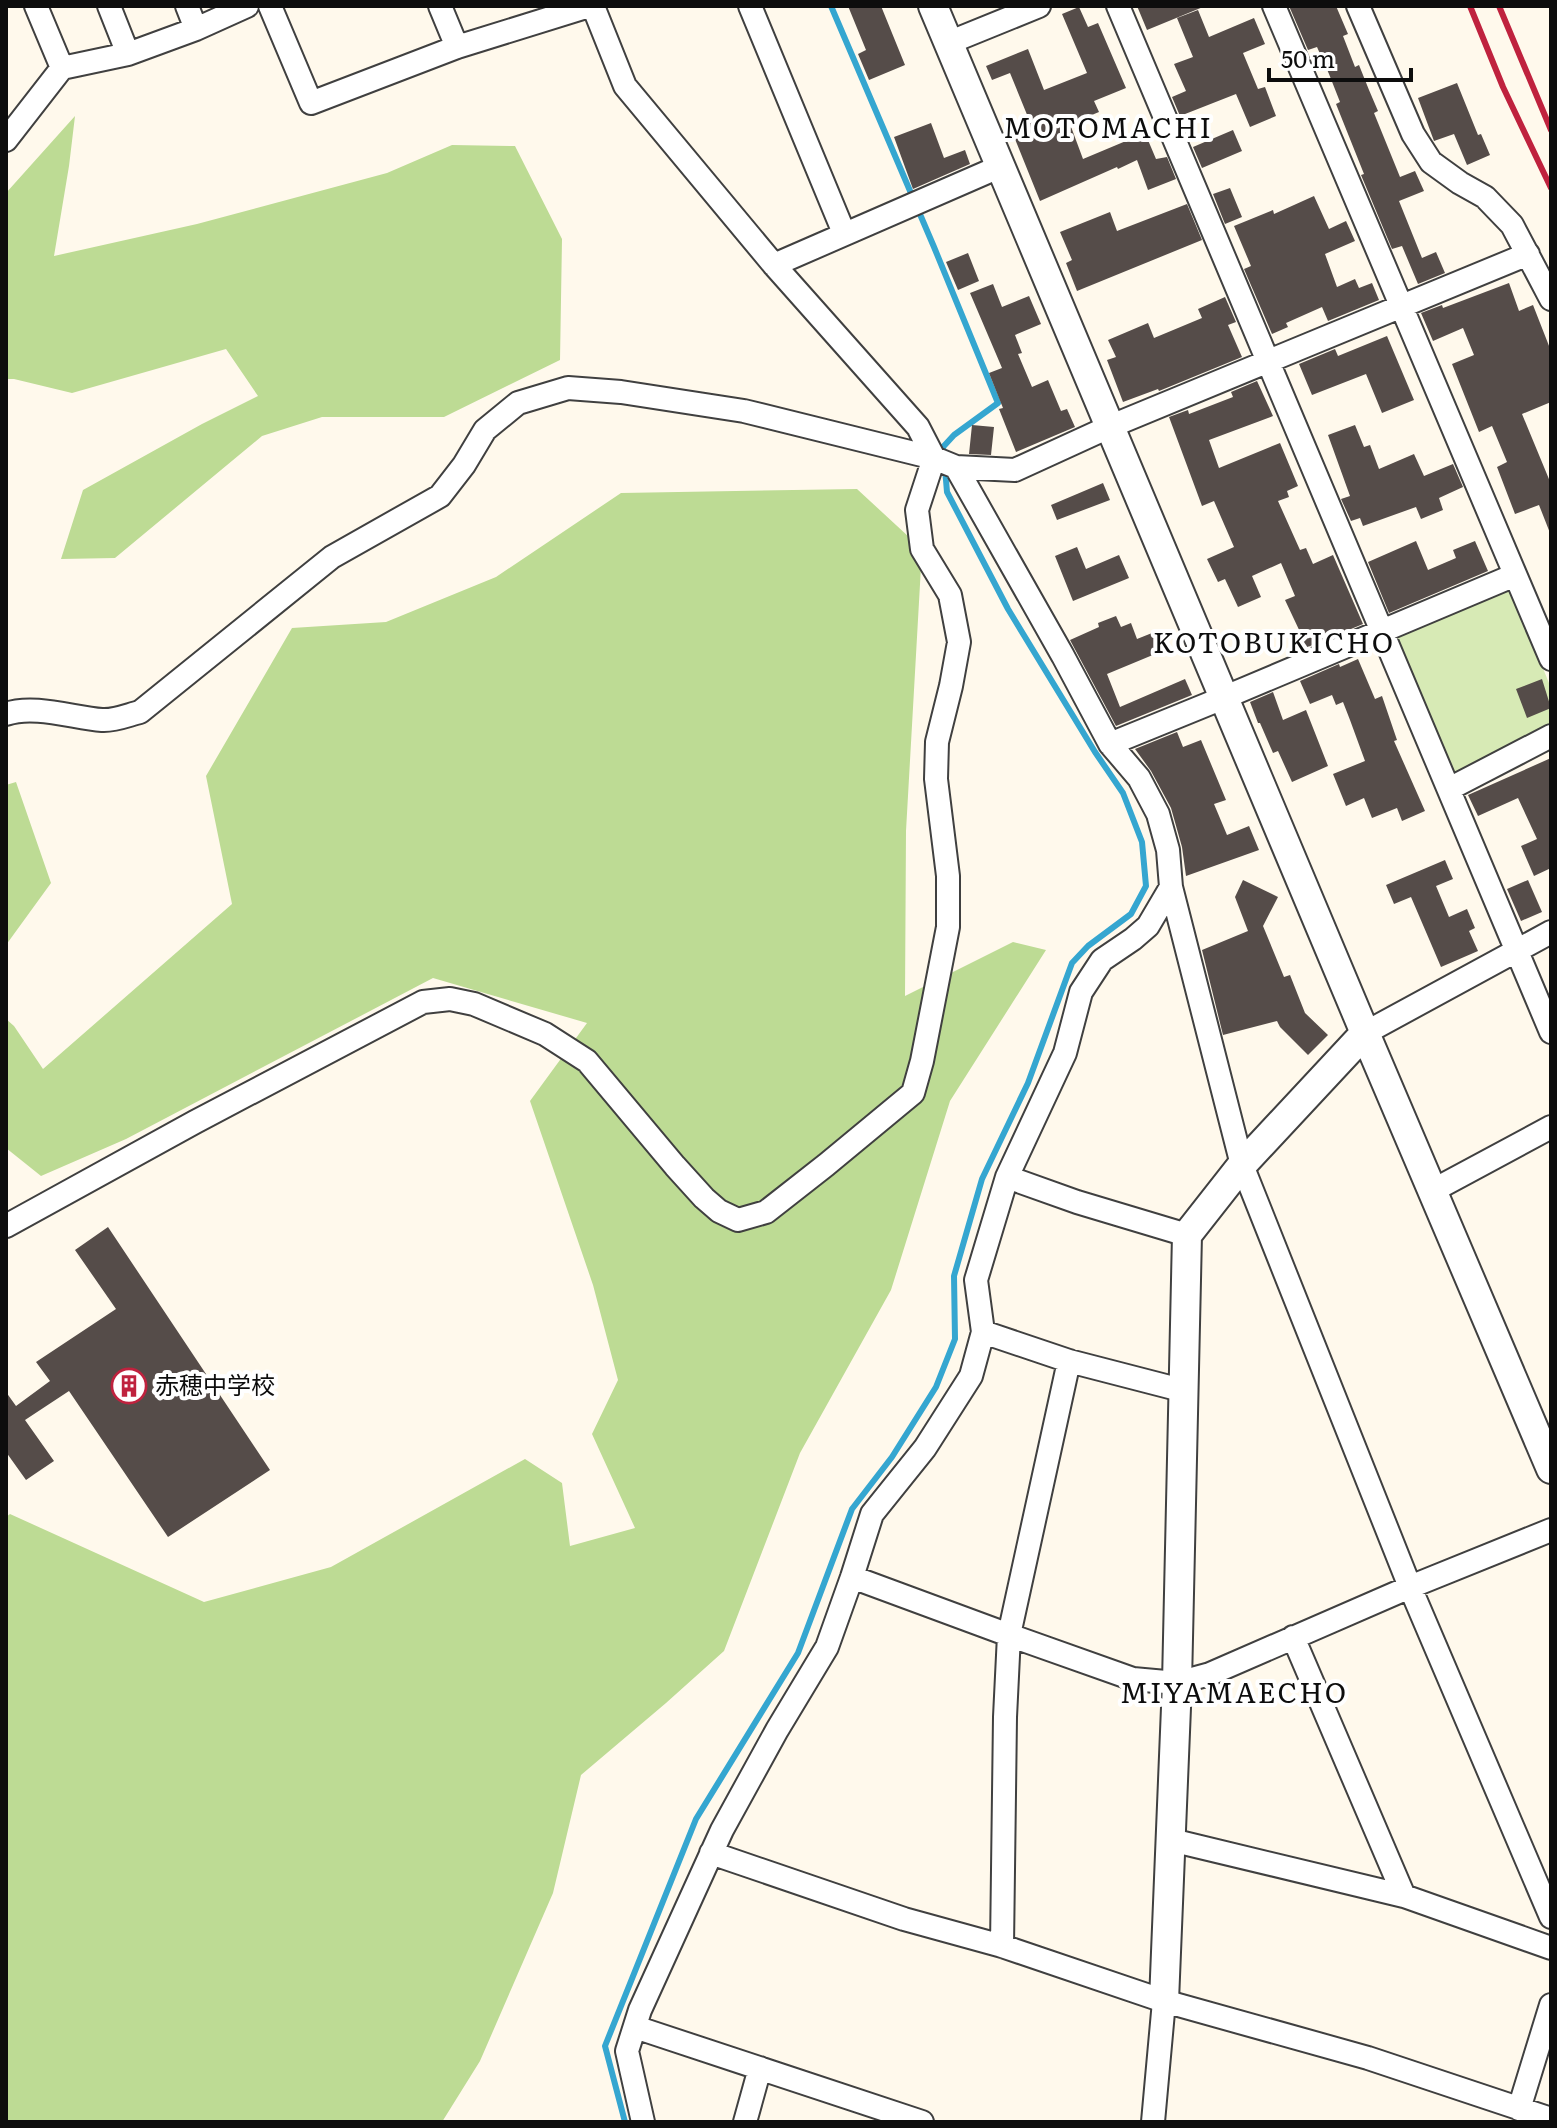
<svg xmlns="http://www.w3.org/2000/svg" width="1557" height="2128" viewBox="0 0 1557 2128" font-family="Literata,'Noto Sans JP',serif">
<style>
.green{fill:#d7eab5}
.forest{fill:#bddb94}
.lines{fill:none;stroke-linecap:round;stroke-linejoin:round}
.stream{stroke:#35a6d0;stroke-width:6}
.building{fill:#554c49}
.minor-casing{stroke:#404040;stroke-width:26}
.tertiary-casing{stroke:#404040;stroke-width:32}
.minor{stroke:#fff;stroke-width:22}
.tertiary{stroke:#fff;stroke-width:28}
.rail{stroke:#bf223e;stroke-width:6}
.labels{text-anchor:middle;stroke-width:8;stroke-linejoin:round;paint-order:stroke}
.poi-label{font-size:24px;fill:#0d0d0d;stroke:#fff;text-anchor:start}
.quarter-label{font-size:28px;letter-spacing:2px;fill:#0d0d0d;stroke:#fff}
</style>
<rect width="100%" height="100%" fill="#fff9ec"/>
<!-- green -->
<path class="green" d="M1504,587L1512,592L1551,688V727L1461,774L1450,772L1395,644L1400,633Z"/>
<!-- forest -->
<path class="forest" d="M75,116L69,166L54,256L197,224L387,173L452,145L515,146L562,239L560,360L444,417H322L262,436L115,558L61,559L83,490L202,424L258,396L226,349L72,393L14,379H6V193Z
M857,489L922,549L906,831L905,996L1013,942L1046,950L950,1101L891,1290L800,1453L724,1651L666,1703L581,1775L553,1893L480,2061L442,2122H6V1517L10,1514L204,1602L331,1567L525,1459L562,1483L570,1546L635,1528L592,1434L618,1380L593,1285L530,1101L587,1023L433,978L126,1139L41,1176L6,1148V1019L14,1026L43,1069L232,904L206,776L292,628L386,622L496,577L621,493Z
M16,782L51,883L6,945V785Z"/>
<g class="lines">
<!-- stream -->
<path class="stream" d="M831,6L934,247L998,403L954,435L943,447L944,457
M625,2122L605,2046L696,1819L798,1653L852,1509L892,1457L936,1387L955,1339L954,1276L982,1179L1028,1083L1072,963L1088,946L1131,914L1146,886L1142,842L1123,793L1095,752L1008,609L947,492L945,468"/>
</g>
<!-- building -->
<path class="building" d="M848,6H881L905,65L869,80L858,54L866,50Z
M1137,6H1203V7L1147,30Z
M1289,6H1336L1348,34L1343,36L1355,67L1359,65L1369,90L1378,111L1374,113L1400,177L1415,171L1424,191L1399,201L1422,258L1436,252L1445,273L1418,284L1402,246L1392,249L1361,175L1364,174L1336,104L1340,102L1329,74L1317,47L1308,50Z
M1079,7L1088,27L1098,23L1126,88L1094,101L1099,112L1070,124L1083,159L1145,133L1156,159L1167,157L1176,179L1148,190L1137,160L1118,169L1117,167L1040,201L1011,129L1030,122L1010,73L992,80L986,66L1028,49L1044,90L1087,73L1062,14Z
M1198,10L1209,37L1254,18L1265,44L1243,53L1258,89L1265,87L1276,116L1250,127L1236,94L1180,116L1172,97L1186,91L1174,64L1193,57L1177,18Z
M1457,83L1478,135L1481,134L1490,155L1467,165L1454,134L1434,141L1418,98Z
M931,123L944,158L965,150L970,164L913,189L894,137Z
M1233,130L1242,151L1202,168L1193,147Z
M1230,188L1242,217L1225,224L1213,194Z
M1314,196L1329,229L1346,221L1355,241L1325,254L1337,287L1355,279L1359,288L1372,283L1379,300L1328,321L1322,307L1286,323L1288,327L1272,334L1244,269L1251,266L1234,226L1273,210L1274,214Z
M1187,204L1202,240L1077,291L1066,263L1072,260L1060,232L1110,212L1117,231Z
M968,253L979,281L958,290L946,262Z
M1509,283L1519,311L1533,305L1551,351V402L1522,414L1551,484L1550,533L1539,505L1515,514L1497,467L1507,462L1492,426L1479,432L1452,364L1474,355L1463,328L1433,341L1421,313L1442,305L1443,308Z
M993,284L1002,307L1029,296L1041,324L1015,335L1022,353L1018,354L1032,387L1048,380L1061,411L1067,409L1075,427L1016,452L999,409L1003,408L989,373L1002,368L970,293Z
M1225,297L1236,322L1228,325L1242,357L1159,391L1158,389L1123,402L1107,360L1116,357L1108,340L1148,323L1154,338L1202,318L1198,309Z
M1387,336L1414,400L1382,413L1366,374L1312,395L1299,364L1335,349L1338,356Z
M1257,381L1273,416L1209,440L1219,468L1280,443L1298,486L1287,491L1289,497L1278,501L1300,550L1306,548L1313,564L1333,555L1363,624L1303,649L1297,636L1301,634L1285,600L1295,596L1281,563L1252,576L1261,597L1238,607L1225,579L1218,582L1207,559L1234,547L1214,501L1202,506L1169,417L1188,410L1189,414L1233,397L1231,392Z
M972,425L994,427L991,455L969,454Z
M1355,425L1364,447L1370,445L1379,469L1414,454L1424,476L1453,464L1463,487L1439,498L1443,510L1421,519L1416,507L1363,526L1360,518L1351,521L1341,499L1350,496L1328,435Z
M1103,483L1110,500L1057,520L1051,505Z
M1416,541L1428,570L1456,558L1453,550L1475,541L1488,571L1389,613L1368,562Z
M1077,547L1086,569L1119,555L1129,578L1073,601L1055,556Z
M1116,616L1121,627L1131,623L1137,639L1152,633L1160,652L1107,674L1120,707L1185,679L1192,695L1116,726L1070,640L1099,627L1098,623Z
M1358,659L1375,699L1382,696L1397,740L1394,741L1425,811L1402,821L1397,808L1372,818L1364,798L1346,806L1333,774L1365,761L1350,720L1343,702L1336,705L1332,695L1310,704L1300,681L1339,664L1340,667Z
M1542,679L1551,708L1527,718L1516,689Z
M1273,692L1283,720L1306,710L1328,766L1292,782L1278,751L1273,753L1260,723H1258L1250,702Z
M1177,732L1183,747L1201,740L1226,800L1214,804L1227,835L1249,826L1259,850L1186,876L1182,847L1171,808L1151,771L1135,749Z
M1551,758V868L1534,876L1521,846L1537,839L1518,798L1478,816L1468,795Z
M1445,860L1453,879L1436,886L1449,917L1467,909L1475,928L1469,931L1478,951L1441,967L1411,897L1394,904L1386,885Z
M1243,880L1278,897L1263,926L1284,977L1290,975L1305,1013L1328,1035L1308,1055L1280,1027L1277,1021L1223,1035L1202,950L1248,931L1235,897Z
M1528,880L1542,912L1521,921L1507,889Z
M108,1227L270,1470L168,1537L69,1391L25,1420L54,1461L26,1480L6,1452V1392L16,1406L50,1381L36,1362L116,1309L75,1250Z"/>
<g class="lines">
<!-- minor casing -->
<g class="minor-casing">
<path id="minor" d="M36,6L62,68
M109,6L128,54
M187,6L196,29
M270,6L311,103L457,47L589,6
M440,6L457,47
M750,6L844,233
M1118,6L1551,1032
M1274,6L1551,659
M1358,6L1413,134L1431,162L1460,183L1485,197L1512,225L1551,299
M948,43L1039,6
M6,140L62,68L128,54L196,29L247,6
M774,265L999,167
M956,467L1063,656L1110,744L1139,778L1158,814L1168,850L1171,887L1242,1165L1410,1587L1551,1917
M6,714C34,704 74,718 102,720C114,721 128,715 140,712L332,557L440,496L464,465L485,430L518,403L568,388L621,392L744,411L934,458L956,467L1015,470L1109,427L1528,254
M1110,744L1223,698L1515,575
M1449,789L1551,736
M1365,1033L1551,932
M1007,1177L1077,1202L1187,1235
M1432,1191L1551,1127
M6,1226L195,1122L423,1002L450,999L474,1004L545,1034L587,1061L675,1166L704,1198L719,1211L738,1220L766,1212L826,1165L913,1093L922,1061L948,927V876L936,779L937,742L951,686L959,642L950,595L922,549L917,510L934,458L918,427L774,265L625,86L593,6
M983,1332L1069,1361L1185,1391
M852,1577L1009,1635L1133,1679L1177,1683L1210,1674L1410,1587L1551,1530
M1293,1637L1404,1896
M1171,1840L1404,1896L1551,1948
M711,1853L904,1919L1002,1946L1164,2001L1368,2058L1551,2119
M1002,1946L1005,1717L1009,1635L1069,1361
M635,2027L922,2122
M1519,2109L1551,2005
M643,2122L627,2051L640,2010L722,1830L777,1730L827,1647L852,1577L872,1514L925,1448L971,1376L983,1332L976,1280L1007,1177L1065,1053L1081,992L1102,960L1133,939L1148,926L1171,887
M745,2122L760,2068
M1153,2122L1164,2001"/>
</g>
<!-- tertiary casing -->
<g class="tertiary-casing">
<path id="tertiary" d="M933,6L1365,1033L1551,1469
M1164,2001L1177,1683L1187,1235L1242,1165L1365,1033"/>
</g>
<!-- minor -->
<use href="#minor" class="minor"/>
<!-- tertiary -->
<use href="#tertiary" class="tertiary"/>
<!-- rail -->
<path class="rail" d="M1470,6L1503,87L1551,188
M1499,6L1551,130"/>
</g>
<!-- icons -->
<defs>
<g id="building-ring" transform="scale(1.8)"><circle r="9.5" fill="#fff" stroke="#bf223e" stroke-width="1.5"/><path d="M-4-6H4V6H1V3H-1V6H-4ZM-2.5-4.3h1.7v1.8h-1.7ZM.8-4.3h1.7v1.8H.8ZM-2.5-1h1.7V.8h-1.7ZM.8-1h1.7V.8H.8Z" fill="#bf223e"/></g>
</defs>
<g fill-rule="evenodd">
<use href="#building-ring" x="129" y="1386"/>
</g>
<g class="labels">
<!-- poi labels -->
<g class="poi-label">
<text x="155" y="1394">赤穂中学校</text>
</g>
<!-- quarter labels -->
<g class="quarter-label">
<text x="1108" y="138">MOTOMACHI</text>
<text x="1274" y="653">KOTOBUKICHO</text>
<text x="1234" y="1703">MIYAMAECHO</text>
</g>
</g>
<!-- border -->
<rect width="1557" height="2128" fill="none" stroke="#0d0d0d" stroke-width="16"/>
<!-- scale -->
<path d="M1269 68v12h142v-12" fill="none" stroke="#0d0d0d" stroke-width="4"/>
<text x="1281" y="68" font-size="24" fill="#0d0d0d" stroke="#ffffff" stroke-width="6" paint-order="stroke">50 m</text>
</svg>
